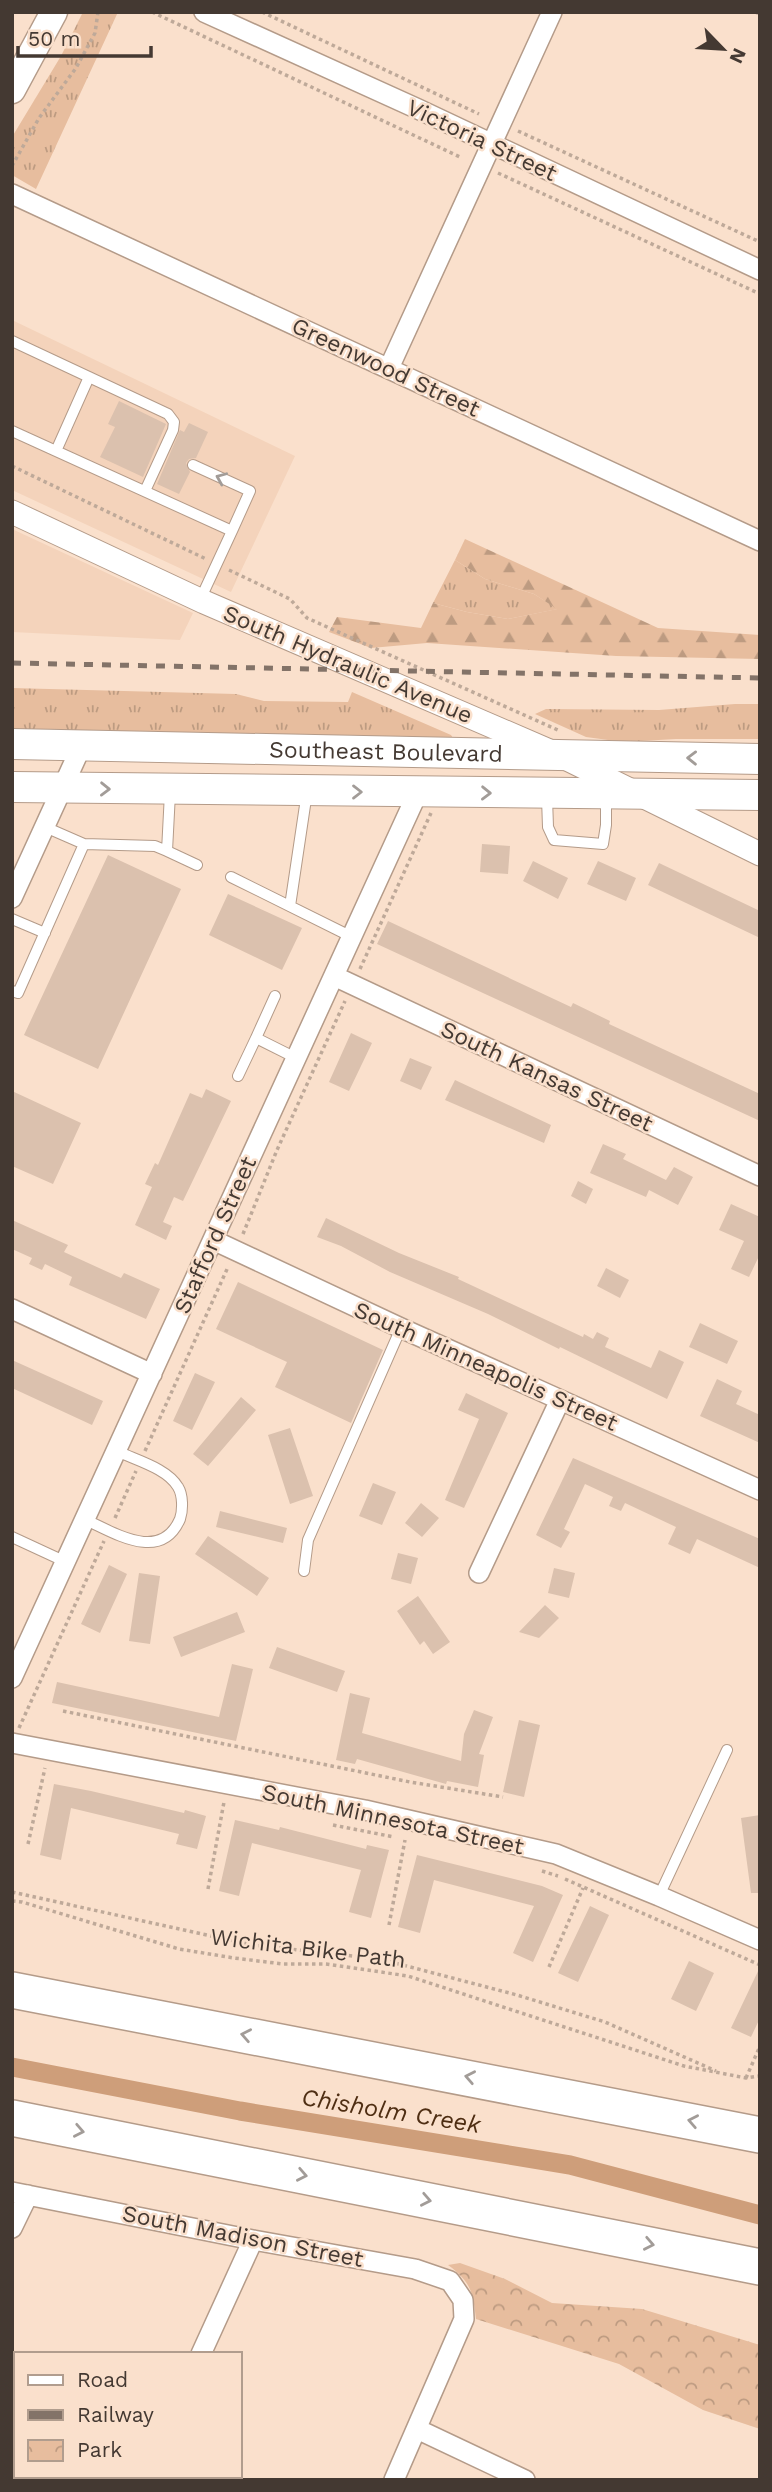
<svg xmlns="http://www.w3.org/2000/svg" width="772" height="2492" viewBox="0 0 772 2492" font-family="'Work Sans',sans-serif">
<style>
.built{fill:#f4d3bb}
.grass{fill:url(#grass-tufts)}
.forest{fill:url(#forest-firs)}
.park{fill:url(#park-crowns)}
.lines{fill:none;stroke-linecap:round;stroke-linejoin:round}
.canal{stroke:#ce9e7a;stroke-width:19}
.building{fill:#dbc1ae}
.service-casing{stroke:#b49b89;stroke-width:12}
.minor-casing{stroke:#b49b89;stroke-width:22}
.tertiary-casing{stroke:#b49b89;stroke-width:25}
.secondary-casing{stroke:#b49b89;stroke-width:29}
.primary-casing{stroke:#b49b89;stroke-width:32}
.motorway-casing{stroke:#b49b89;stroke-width:38}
.path{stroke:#bea999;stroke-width:3.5;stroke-dasharray:3.5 3.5;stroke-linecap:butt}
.service{stroke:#fff;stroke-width:10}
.minor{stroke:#fff;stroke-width:19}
.tertiary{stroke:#fff;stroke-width:23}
.secondary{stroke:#fff;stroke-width:26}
.primary{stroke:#fff;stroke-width:30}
.motorway{stroke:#fff;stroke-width:35}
.rail{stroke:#837368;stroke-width:5;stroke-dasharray:9 9;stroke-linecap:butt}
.oneway{stroke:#a29c98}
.labels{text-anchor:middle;stroke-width:5;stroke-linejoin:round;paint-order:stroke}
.street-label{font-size:23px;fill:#443932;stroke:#fae0cc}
.water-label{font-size:24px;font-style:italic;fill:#4f2e13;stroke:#fae0cc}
</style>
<defs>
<pattern id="grass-tufts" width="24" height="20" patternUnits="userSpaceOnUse" patternTransform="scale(1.75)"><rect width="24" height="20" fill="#e7bd9e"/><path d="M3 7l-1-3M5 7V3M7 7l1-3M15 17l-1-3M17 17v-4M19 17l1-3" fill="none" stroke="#bd9b81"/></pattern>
<pattern id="forest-firs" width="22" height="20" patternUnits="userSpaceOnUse" patternTransform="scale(1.75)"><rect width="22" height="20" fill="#e7bd9e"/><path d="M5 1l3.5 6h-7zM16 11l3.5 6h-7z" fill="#bd9b81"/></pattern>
<pattern id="park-crowns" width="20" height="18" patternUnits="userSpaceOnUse" patternTransform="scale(1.75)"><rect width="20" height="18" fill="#e7bd9e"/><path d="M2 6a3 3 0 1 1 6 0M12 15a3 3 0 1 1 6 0" fill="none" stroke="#bd9b81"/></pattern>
</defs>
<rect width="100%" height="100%" fill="#fae0cc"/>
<!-- built -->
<path class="built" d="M12,320L295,456L231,592L12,490Z
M12,529L193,613L180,640L12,632Z"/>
<!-- grass -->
<path class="grass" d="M83,12H118L36,189L12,175V137L61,56Z
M455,560L485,579L534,594L558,609L508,619L467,612L433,603Z
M12,688L236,694L264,701L348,702L352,692L451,735L455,741L12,735Z
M735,704H760V739H676L623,742L586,737L535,714L546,709L659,710Z"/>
<!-- forest -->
<path class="forest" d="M465,539L658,628L760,635V659L616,656L427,643L371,648L329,632L337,617L421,628L433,603L467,612L508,619L557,609L534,594L485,579L455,560Z"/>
<!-- park -->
<path class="park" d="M460,2263L505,2279L552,2303L642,2309L760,2345V2429L703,2410L619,2364L476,2319C473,2292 471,2282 448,2265Z"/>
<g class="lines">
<!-- canal -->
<path class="canal" d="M12,2067L240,2111L570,2165L760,2215"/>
</g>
<!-- building -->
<path class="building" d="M119,401L166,424L143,477L100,457L115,427L108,424Z
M189,423L208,432L196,458L189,459L186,463L190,472L179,494L157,484L180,430L184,432Z
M482,844L510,846L508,874L480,872Z
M108,855L181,889L98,1069L24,1035Z
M533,861L568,878L558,899L523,881Z
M598,861L636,878L626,901L587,884Z
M659,863L760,911V938L648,885Z
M228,894L302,928L282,970L209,935Z
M388,921L571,1007L573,1003L610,1021L609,1024L760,1094V1121L377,944Z
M351,1033L372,1043L349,1091L329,1082Z
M410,1058L432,1067L421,1090L400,1081Z
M455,1080L551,1125L544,1143L445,1100Z
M206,1089L231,1101L183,1201L174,1197L163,1222L172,1226L166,1240L135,1225L152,1187L145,1184L155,1163L158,1165L190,1093L202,1098Z
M12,1091L81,1123L53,1184L12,1166Z
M603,1144L626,1154L623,1159L666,1180L674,1167L693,1177L678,1205L649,1190L646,1197L590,1173Z
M578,1181L593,1189L586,1204L571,1196Z
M731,1204L760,1217V1254L749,1277L731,1269L744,1241L719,1230Z
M326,1218L399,1253L459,1277L458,1279L583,1337L584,1334L593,1339L597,1332L609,1338L605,1347L651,1368L659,1350L684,1362L667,1399L560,1347L559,1349L488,1314L390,1272L341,1246L317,1237Z
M12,1220L68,1245L64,1252L121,1278L124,1273L160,1289L146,1319L69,1285L72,1277L45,1264L42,1270L29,1264L32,1258L12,1249Z
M606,1268L629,1280L620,1298L597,1286Z
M238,1282L383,1350L351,1423L275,1387L287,1362L216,1329Z
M700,1323L738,1341L727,1364L689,1347Z
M12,1360L103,1401L92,1425L12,1388Z
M195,1373L215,1382L192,1430L173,1421Z
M717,1379L742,1391L736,1404L760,1415V1443L700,1416Z
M466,1393L508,1413L464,1508L445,1500L479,1419L458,1410Z
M241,1397L256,1410L208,1466L193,1454Z
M290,1428L313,1496L290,1504L268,1435Z
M573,1458L760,1539V1568L697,1539L690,1554L668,1544L676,1527L625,1503L621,1511L609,1506L613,1497L585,1484L564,1529L570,1532L561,1548L536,1535Z
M373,1483L396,1492L382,1525L359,1516Z
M421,1503L439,1518L422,1537L405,1523Z
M220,1511L287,1528L283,1543L216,1527Z
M208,1536L269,1578L257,1596L195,1554Z
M398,1553L418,1558L411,1584L391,1579Z
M109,1565L127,1574L100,1633L81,1624Z
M554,1568L575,1573L569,1598L548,1593Z
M139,1573L160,1576L150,1644L129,1641Z
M418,1596L450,1642L433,1654L424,1641L420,1645L397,1611Z
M545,1605L559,1618L539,1638L519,1632Z
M237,1612L245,1632L181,1657L173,1637Z
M277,1647L345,1671L337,1692L269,1668Z
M232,1664L253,1669L236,1741L52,1703L57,1682L219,1717Z
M350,1693L370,1698L362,1733L461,1761L464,1734L474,1710L493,1717L479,1754L484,1755L478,1787L447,1781L446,1784L357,1759L355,1764L336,1760Z
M519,1720L540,1725L524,1797L503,1792Z
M54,1784L91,1791L184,1813L185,1810L206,1816L197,1849L176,1844L179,1834L71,1808L61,1860L40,1855Z
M760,1815V1893H751L741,1818Z
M235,1820L279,1830L280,1827L366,1849L367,1845L389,1850L371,1918L349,1912L361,1870L252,1843L239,1896L219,1891Z
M417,1855L542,1886L563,1895L533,1962L513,1953L534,1906L434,1880L420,1933L398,1927Z
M590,1906L609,1915L578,1982L558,1973Z
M689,1961L714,1973L696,2011L671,1999Z
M760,1967V2018L751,2037L731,2028Z"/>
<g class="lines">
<!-- service casing -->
<g class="service-casing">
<path id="service" d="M12,341L168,414L174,422L173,430L145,491
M12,431L232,531L200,600
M56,451L89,377
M193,465L250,491L232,531
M170,793L167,851L197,865
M547,798L548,827L554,840L603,844L606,825V798
M45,827L84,844
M231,877L352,937
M290,906L307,792
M12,919L45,933
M12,991L18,993L84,844L155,846L167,851
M256,1038L275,996
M238,1076L256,1038L296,1058
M86,1520C115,1533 161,1563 180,1519C183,1510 183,1495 178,1487C167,1468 135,1460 117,1451
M12,1537L66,1562
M304,1571L308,1540L401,1328
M659,1896L727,1750"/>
</g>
<!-- minor casing -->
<g class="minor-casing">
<path id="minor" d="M204,12L418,109L760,270
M12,194L760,541
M389,368L552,12
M12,898L82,745
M334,976L760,1176
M213,1240L401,1328L760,1490
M12,1309L152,1374
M479,1573L560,1400
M12,1678L418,792
M12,1743L365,1810L556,1854L659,1896L760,1940
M12,2192L253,2240L415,2269L450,2281L463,2300L464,2319L394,2480
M12,2228L28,2195
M201,2354L253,2240
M417,2429L525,2480
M143,2480L144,2476"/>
</g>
<!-- tertiary casing -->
<g class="tertiary-casing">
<path id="tertiary" d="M12,512L204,602L561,756L760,854"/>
</g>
<!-- secondary casing -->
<g class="secondary-casing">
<path id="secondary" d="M12,90L54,12"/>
</g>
<!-- primary casing -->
<g class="primary-casing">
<g id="primary">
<path id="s1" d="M12,744L760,759"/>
<path d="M12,787L760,795"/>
</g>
</g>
<!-- motorway casing -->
<g class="motorway-casing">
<path id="motorway" d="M12,1990L760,2135
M12,2118L760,2267"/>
</g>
<!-- path -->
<path class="path" d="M152,12L460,157
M262,12L479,114
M755,12L760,14
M518,131L760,242
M12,166L39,118L76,68L95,33L98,12
M498,173L760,294
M12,466L206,559
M229,570L290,599L307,618L560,731
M360,969L431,813
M243,1234L277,1150L345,1001
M145,1451L228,1267
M115,1518L136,1471
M63,1711L410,1782L503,1797
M19,1728L104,1541
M333,1825L394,1837
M28,1844L45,1768
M542,1871L558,1876
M565,1879L760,1965
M208,1889L224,1802
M12,1892L252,1945L380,1959L517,1995L605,2022L716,2071
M12,1901L22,1902L179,1949L234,1958L283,1964H326L408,1976L684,2066L746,2078L760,2076
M389,1925L405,1840
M549,1967L583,1888
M746,2078L760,2046"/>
<!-- service -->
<use href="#service" class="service"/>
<!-- minor -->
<use href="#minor" class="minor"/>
<!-- tertiary -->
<use href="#tertiary" class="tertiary"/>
<!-- secondary -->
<use href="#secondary" class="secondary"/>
<!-- primary -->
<use href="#primary" class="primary"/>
<!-- motorway -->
<use href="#motorway" class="motorway"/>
<!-- rail -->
<path class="rail" d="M12,663L760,678"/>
</g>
<!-- one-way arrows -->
<defs><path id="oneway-chevron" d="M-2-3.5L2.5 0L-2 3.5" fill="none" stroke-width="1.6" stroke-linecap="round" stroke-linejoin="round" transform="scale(1.75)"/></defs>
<g class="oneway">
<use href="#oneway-chevron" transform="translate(221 478) rotate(-157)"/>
<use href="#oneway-chevron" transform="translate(692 758) rotate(-179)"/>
<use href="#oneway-chevron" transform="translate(105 789) rotate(1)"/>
<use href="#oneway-chevron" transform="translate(357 792)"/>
<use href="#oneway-chevron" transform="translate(486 793) rotate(1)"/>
<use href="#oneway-chevron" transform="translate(246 2035) rotate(-169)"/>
<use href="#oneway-chevron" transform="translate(470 2077) rotate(-169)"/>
<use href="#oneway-chevron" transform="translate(693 2121) rotate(-169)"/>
<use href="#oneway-chevron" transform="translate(79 2131) rotate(11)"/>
<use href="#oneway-chevron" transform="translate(302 2175) rotate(11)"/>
<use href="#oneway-chevron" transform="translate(426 2200) rotate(11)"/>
<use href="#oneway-chevron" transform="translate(649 2244) rotate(11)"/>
</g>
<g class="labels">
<!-- street labels -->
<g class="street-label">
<text transform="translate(482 140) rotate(25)" y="8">Victoria Street</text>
<text transform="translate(386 367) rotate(25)" y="8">Greenwood Street</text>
<text transform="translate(348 664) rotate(23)" y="8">South Hydraulic Avenue</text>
<text dy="8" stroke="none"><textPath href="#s1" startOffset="374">Southeast Boulevard</textPath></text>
<text transform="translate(547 1076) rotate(25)" y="8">South Kansas Street</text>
<text transform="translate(215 1235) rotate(-66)" y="8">Stafford Street</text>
<text transform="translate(486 1366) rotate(24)" y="8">South Minneapolis Street</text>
<text transform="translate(393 1819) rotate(12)" y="8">South Minnesota Street</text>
<text transform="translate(308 1948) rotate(7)" y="8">Wichita Bike Path</text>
<text transform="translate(243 2236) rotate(11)" y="8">South Madison Street</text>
</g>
<!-- water labels -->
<g class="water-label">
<text transform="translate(391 2111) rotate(9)" y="8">Chisholm Creek</text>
</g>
</g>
<!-- border -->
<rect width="772" height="2492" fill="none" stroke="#443932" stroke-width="28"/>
<!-- legend -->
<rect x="14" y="2352" width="228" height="126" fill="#fae0cc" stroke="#b19d8e" stroke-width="2"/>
<rect x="28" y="2375" width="35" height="10" fill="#ffffff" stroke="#b19d8e" stroke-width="2"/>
<text x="77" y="2387" font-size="21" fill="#443932">Road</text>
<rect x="28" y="2410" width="35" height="10" fill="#837368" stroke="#b19d8e" stroke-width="2"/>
<text x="77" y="2422" font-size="21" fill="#443932">Railway</text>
<rect x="28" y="2440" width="35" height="21" fill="url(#park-crowns)" stroke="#b19d8e" stroke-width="2"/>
<text x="77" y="2457" font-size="21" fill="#443932">Park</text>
<!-- north arrow -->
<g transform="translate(723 49) rotate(115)" stroke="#fae0cc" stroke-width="5" paint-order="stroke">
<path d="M0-5L12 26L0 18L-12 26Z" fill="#443932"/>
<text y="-10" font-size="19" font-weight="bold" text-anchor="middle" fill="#443932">N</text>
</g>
<!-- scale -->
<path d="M18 46v10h133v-10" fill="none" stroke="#443932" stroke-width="3.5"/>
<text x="28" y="46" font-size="21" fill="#443932" stroke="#fae0cc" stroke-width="5" paint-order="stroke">50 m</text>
</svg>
